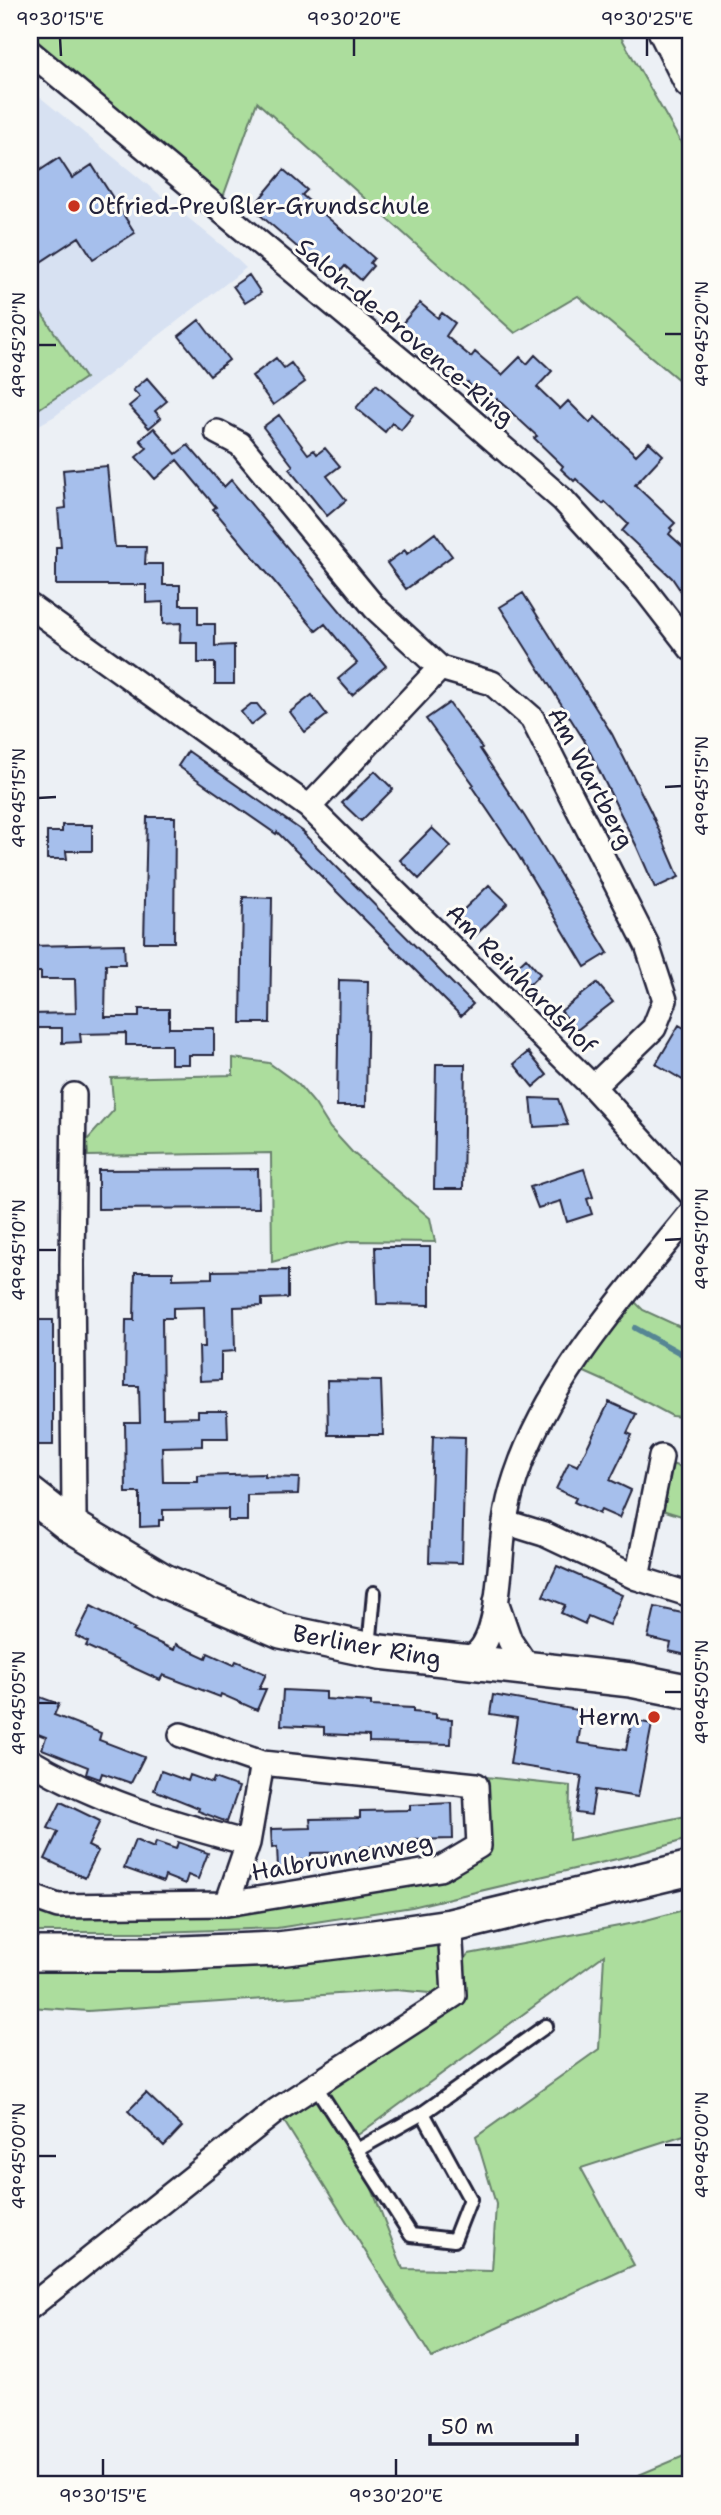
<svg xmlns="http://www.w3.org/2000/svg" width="721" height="2515" viewBox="0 0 721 2515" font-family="'Shantell Sans',sans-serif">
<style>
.built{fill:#d7e1f2}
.green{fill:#acdd9d;stroke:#67806c;stroke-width:2;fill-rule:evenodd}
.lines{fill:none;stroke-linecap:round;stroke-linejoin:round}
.stream{stroke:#568694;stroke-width:6}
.building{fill:#a6bfec;stroke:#22223b;stroke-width:2}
.lane-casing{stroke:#22223b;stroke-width:18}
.street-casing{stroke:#22223b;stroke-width:28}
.secondary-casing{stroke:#22223b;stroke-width:38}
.lane{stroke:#fdfcf7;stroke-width:12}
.street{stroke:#fdfcf7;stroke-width:23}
.secondary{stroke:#fdfcf7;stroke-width:33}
.ticks{fill:none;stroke:#22223b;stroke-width:2.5}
.poi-dot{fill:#c8321e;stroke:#fdfcf7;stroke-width:2.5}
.labels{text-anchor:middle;stroke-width:6;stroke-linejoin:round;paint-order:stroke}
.poi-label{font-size:24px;fill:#22223b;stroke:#fdfcf7;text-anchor:start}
.street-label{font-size:24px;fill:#22223b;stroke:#fdfcf7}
.neatline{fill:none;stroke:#22223b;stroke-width:2.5}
.ticks-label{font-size:18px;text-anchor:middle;fill:#22223b}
</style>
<rect width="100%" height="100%" fill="#ecf0f5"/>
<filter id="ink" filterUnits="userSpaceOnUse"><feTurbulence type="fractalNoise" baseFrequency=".0143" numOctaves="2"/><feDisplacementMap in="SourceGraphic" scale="14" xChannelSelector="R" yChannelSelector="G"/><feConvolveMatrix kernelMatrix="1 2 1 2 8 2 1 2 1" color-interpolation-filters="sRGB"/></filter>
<g filter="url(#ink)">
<!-- built -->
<path class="built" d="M30,89L225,248L246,268L55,416L30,430Z"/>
<!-- green -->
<path class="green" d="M30,30H617L691,160V390L578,296L515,333L257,102L222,200L30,42Z
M38,308L85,378L37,410L30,400V313Z
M233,1058L269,1063L298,1084L315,1104L330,1128L352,1152L430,1218L435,1242L351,1241L272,1262L271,1153L88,1156L87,1140L114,1110L111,1078L233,1075Z
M627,1294L643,1310L691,1332V1418L672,1416L618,1387L571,1366Z
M669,1463L691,1471V1519L659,1509Z
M477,1776L570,1786L569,1840L691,1815V1838L638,1854L412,1907L277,1928L156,1932H30V1909L58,1906L227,1904L440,1869L479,1846Z
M691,1908V2148L684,2135L581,2168L634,2265L432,2358L277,2110L452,1995L396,1990L88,2011L30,2007V1954L450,1926L454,1995L466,1992L460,1966L469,1954L635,1923ZM604,1955L599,2049L476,2137L496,2204L492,2271L403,2269L357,2150L351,2140Z
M691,2453V2485H615Z"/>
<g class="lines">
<!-- stream -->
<path class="stream" d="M635,1328L691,1359"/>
</g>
<!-- building -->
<path class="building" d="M59,158L72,178L92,165L135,233L93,259L79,237L39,263L30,249V177Z
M284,170L307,190L302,195L374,258L370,263L373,266L361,280L345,266L334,279L260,215L265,209L257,202Z
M249,275L261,293L245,303L233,286Z
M420,303L438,318L442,313L455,323L446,336L471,357L475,352L502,375L520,357L527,364L535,355L552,371L537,387L560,409L568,401L590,423L595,417L636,455L649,442L663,455L635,485L675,523L670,528L672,530L669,534L691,554L684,565L691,573V606L672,578L622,531L628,524L605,502L603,504L576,479L574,481L561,469L563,466L534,438L537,436L497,399L491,406L467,382L463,386L410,342L414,338L400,326Z
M199,320L229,360L210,375L179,336Z
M276,358L284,368L291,363L305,382L273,405L252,376Z
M147,378L167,401L155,411L161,418L149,428L129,406L140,397L133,390Z
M376,384L413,415L401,430L392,423L385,432L356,408Z
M279,415L308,454L314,450L317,454L325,448L340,466L327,476L346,500L327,516L289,469L293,466L263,427Z
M154,428L176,454L188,445L224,487L231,480L386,666L352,695L338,679L357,663L325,624L316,631L213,509L216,507L177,460L155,479L136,457L147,448L140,440Z
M107,466L115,547H146L145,564H163V585H180V605H198V624H215V646L234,645V684H215V663H198V643H180L181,623L163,624V602L146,603V585H56V547H61L58,509L66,508L63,470Z
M435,533L452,556L406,589L387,563L405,550L407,554Z
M523,593L612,734L651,812L679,877L655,888L637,847L584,740L500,607Z
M312,695L327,715L305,732L290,712Z
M449,703L482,748L480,749L525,817L608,953L585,967L518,855L472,787L474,785L426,719Z
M251,704H257L265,714L251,725L241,712Z
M188,751L305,833L304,834L473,1004L461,1016L277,832L276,834L178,766Z
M375,771L393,789L361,821L342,803Z
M147,817H175L174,942H144Z
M62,825H92V851H66L67,859H47V832H62Z
M432,828L451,846L419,879L400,860Z
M489,885L508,903L475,936L456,917Z
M243,897L272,898L270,1023H241Z
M124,944L125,964H106L105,1017H139V1009H169V1028H214V1055H189V1064H171V1045H126V1033L80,1034L81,1042L62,1043V1028H30V1014L76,1013L75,979H41V972H30V946Z
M526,958L540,974L529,985L514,969Z
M339,980L368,981L366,1106H337Z
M597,983L613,1002L577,1030L561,1011Z
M679,1025L691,1032V1085L656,1064Z
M528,1052L547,1075L533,1087L514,1064Z
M436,1064H465L463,1189H434Z
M531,1098L558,1099L568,1125L534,1127Z
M258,1169L259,1208L98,1209V1170Z
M584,1169L593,1197L587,1199L592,1214L567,1222L561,1201L538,1208L530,1187Z
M375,1247H430V1305L377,1304Z
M288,1270V1298L262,1299V1306L234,1307L235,1351L221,1352V1380L200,1381L199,1347H205L204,1307L173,1308V1318H162L163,1418L198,1417V1411H227L228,1438H202V1446L162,1447L163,1482H198V1476L265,1474V1477L299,1478L298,1494L247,1495V1521H228V1509L163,1510V1520H159V1526L140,1527V1493H126L125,1423H140L139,1386H125L126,1320H134L135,1272H173V1279L212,1278V1271Z
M30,1320H53V1445H30Z
M327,1380L381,1381L383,1435H328Z
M609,1402L636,1414L627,1433L632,1435L610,1480L631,1490L619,1518L601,1510L599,1514L574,1502L576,1498L556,1489L569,1462L578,1466Z
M433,1436L465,1437L462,1563L429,1562Z
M557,1566L622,1595L609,1625L588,1616L585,1624L561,1613L565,1605L543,1596Z
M91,1606L135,1629L133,1631L174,1650L176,1644L206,1658L208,1653L234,1665L236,1661L266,1674L259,1689H266L257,1710L221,1694L220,1697L163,1675L160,1680L86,1646L88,1642L76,1636Z
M655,1607L691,1615V1656L669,1651L671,1643L648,1638Z
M283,1690L326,1692V1699L371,1702V1706L413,1708V1712L436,1714V1718L452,1719L451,1744L369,1742V1736L324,1734V1727L281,1725Z
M493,1695L583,1711L578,1743L626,1750L632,1720L652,1724L638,1797L595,1790L591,1815L576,1813L582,1776L510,1764L517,1718L490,1714Z
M30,1697L39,1701L40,1697L59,1704L54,1715L101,1733L99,1740L144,1757L131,1783L102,1773L100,1779L86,1774L88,1767L42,1749L46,1737L30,1731Z
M161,1771L188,1781L190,1775L212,1783L214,1778L239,1787L227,1822L198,1811L199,1808L154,1790Z
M61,1802L100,1821L88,1846L98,1851L85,1878L45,1859L58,1832L48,1828Z
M452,1803L453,1839L411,1840V1845L361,1847V1852L311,1853V1860H294L295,1867L278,1868L277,1847L272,1848L271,1829L311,1828L310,1819L360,1818V1811L410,1810V1805Z
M135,1840L154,1848L156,1842L176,1849L178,1842L208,1853L198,1879L188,1875L185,1884L165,1876L163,1882L124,1868Z
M146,2093L182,2127L164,2146L128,2111Z"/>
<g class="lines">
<!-- lane casing -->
<g class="lane-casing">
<path id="lane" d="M369,1648L374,1593
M315,2085L411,2235L454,2240L470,2199L423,2113L546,2026
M357,2150L423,2113"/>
</g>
<!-- street casing -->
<g class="street-casing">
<path id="street" d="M30,52L426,381L563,500L646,591L691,649
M217,432L240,444L375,608L440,668L492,683L532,718L647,945L665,1000L654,1028L593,1087
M30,606L309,807
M440,668L309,807L593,1087L691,1194
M505,1522L544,1534L637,1578L691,1595
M67,1523L74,1514L72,1264L74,1095
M637,1578L661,1457
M496,1601L510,1641L528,1668
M460,1661C465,1658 475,1656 479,1651C501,1628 499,1555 505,1522C507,1507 511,1491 516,1476C548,1379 628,1291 691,1213
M181,1735L262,1763
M30,1761C99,1802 171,1823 248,1843
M30,1896L58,1906L227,1904L440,1869L479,1846L476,1785L262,1763L248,1843L227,1904
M30,2307L277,2110L454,1995L450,1926"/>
</g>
<!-- secondary casing -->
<g class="secondary-casing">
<path id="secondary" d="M665,30L691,82
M30,1494L67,1523L164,1581L281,1631L380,1652L631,1680L691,1692
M30,1954H158L278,1949L367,1938L450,1926L691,1868"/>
</g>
<!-- lane -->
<use href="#lane" class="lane"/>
<!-- street -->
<use href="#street" class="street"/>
<!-- secondary -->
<use href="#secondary" class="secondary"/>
</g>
</g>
<!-- ticks -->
<path class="ticks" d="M60,38L61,56M354,38V56M647,38V56M665,334H682M38,345H56M665,787L682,786M38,798L56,797M665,1240L682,1239M38,1250H56M665,1692H682M38,1703H56M665,2145H682M38,2156H56M103,2459V2476M396,2459V2476"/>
<!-- markers -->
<g class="poi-dot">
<circle cx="74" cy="206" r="7"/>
<circle cx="654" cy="1717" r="7"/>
</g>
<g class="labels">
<!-- poi labels -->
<g class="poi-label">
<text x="88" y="214">Otfried-Preußler-Grundschule</text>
<text x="640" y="1725" text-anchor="end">Herm</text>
</g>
<!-- street labels -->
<g class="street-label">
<text transform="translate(405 332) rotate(40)" y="8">Salon-de-Provence-Ring</text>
<text transform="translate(591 778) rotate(62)" y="8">Am Wartberg</text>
<text transform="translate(521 979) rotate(45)" y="8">Am Reinhardshof</text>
<text transform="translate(367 1646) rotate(10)" y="8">Berliner Ring</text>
<text transform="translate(342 1857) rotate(-10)" y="8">Halbrunnenweg</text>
</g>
</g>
<!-- margin -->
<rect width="721" height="2515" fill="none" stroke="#fdfcf7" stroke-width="77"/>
<!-- scale -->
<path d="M430 2434v10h147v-10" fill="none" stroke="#22223b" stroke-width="3.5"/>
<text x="441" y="2434" font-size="21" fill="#22223b" stroke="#fdfcf7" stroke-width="5" paint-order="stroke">50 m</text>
<rect x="38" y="38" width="644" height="2438" class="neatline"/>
<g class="ticks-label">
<text x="60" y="25">9°30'15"E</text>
<text x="354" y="25">9°30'20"E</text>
<text x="647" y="25">9°30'25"E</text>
<text transform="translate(702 334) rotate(-90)" y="6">49°45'20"N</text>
<text transform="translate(19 345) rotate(-90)" y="6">49°45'20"N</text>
<text transform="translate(702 786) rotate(-90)" y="6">49°45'15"N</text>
<text transform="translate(19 798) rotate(-90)" y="6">49°45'15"N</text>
<text transform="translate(702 1239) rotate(-90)" y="6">49°45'10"N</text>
<text transform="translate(19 1250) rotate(-90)" y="6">49°45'10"N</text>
<text transform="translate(702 1692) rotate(-90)" y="6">49°45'05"N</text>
<text transform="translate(19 1703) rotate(-90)" y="6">49°45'05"N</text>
<text transform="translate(702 2145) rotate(-90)" y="6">49°45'00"N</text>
<text transform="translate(19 2156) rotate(-90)" y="6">49°45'00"N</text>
<text x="103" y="2502">9°30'15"E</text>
<text x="396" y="2502">9°30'20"E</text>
</g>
</svg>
